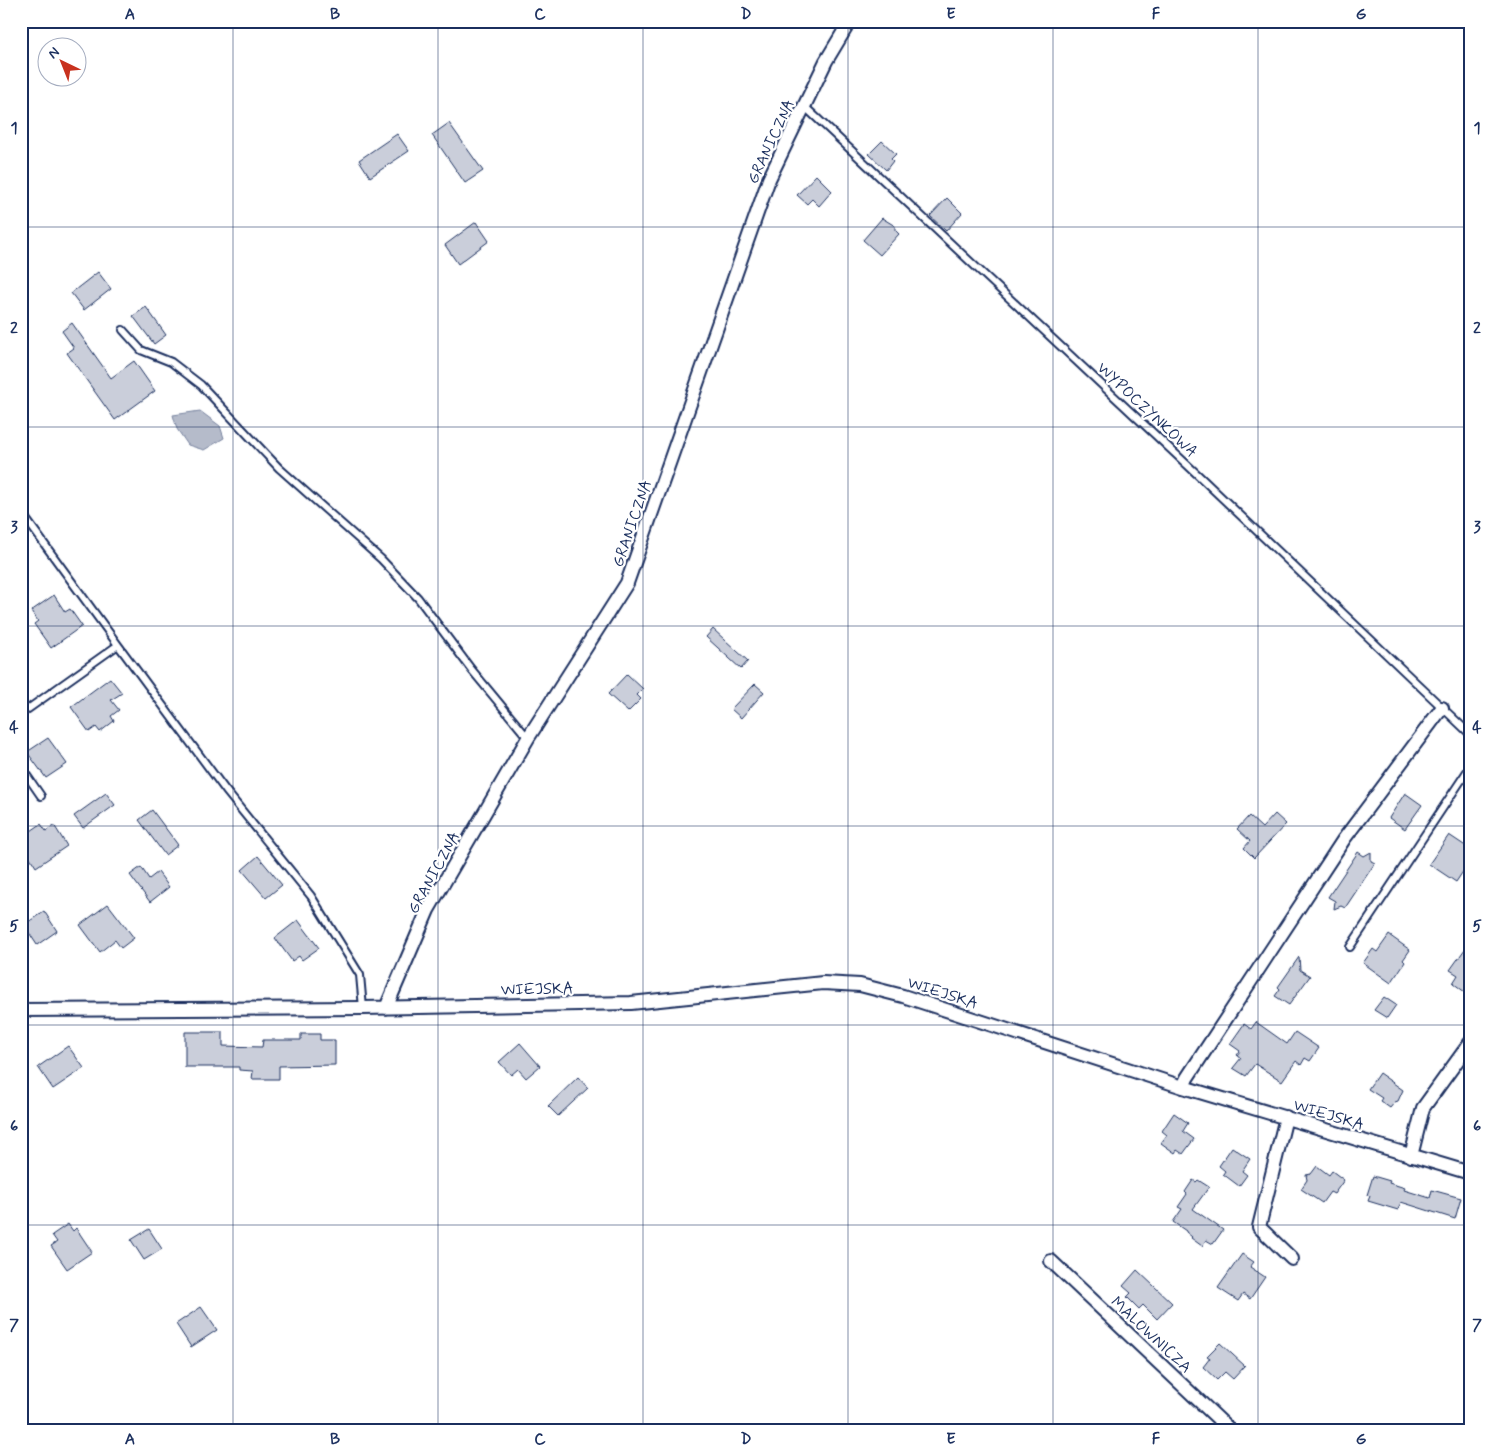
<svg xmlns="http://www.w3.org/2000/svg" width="1491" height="1452" viewBox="0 0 1491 1452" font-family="Mynerve,sans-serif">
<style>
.water{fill:#b5bbca;stroke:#77839f}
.building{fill:#caceda;stroke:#1b2f5e}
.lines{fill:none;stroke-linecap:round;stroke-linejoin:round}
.service-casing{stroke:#1b2f5e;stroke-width:10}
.minor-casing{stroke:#1b2f5e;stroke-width:16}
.service{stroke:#fff;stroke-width:6}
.minor{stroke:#fff;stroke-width:12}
.grid{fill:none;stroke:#1b2f5e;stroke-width:1;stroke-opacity:0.55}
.labels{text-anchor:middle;stroke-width:4.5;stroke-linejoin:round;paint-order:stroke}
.street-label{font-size:16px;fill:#1b2f5e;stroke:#fff}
.neatline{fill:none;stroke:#1b2f5e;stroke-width:2}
.grid-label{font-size:16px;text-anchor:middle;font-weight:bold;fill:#1b2f5e}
</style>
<rect width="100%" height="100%" fill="#fff"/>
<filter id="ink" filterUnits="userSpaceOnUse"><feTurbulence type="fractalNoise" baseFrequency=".02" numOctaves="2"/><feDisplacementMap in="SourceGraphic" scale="10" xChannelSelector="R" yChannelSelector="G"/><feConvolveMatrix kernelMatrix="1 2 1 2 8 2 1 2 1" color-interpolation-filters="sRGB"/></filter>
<g filter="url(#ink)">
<!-- water -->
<path class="water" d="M200,411L220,426L224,438L204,450L188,445L177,429L173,415Z"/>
<!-- building -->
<path class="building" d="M449,123L483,171L465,183L432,135Z
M397,134L409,151L370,177L359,160Z
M882,141L896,154L891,159L893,161L886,170L869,154Z
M816,175L832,191L819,206L812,199L807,204L797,195Z
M947,198L962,213L946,231L930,216Z
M882,218L895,226V230L899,234L880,255L863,240Z
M476,222L489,241L458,264L445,245Z
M98,272L111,289L84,310L71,293Z
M146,307L166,335L154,344L133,316Z
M72,323L111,378L134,361L155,391L115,420L67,353L74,348L62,331Z
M54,595L65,612L70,609L82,626L51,648L34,624L38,621L31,611Z
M713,629L748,661L741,669L706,637Z
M627,674L643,689L637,695L641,699L628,712L608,694Z
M110,678L122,693L111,700L119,710L111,716L114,721L100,732L96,727L89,732L71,707Z
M755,684L764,692L741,718L731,709Z
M48,738L67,764L46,778L27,752Z
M106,793L115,805L83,828L74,816Z
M1405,793L1422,805L1405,829L1389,818Z
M152,810L178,845L165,855L139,820Z
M1275,814L1286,824L1254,858L1244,848L1250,841L1237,829L1249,816L1262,828Z
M41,824L46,831L54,825L67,846L36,867L23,846L29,842L25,835Z
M1449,835L1470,849L1465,858L1470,861L1456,882L1429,864Z
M1358,852L1364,856L1371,852V861L1375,863L1345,908L1341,906L1334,909L1335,901L1328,897Z
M258,856L282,885L266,898L242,870Z
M141,867L149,879L158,872L169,887L150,902L130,875Z
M108,904L134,938L121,948L115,940L100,952L80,925Z
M44,911L57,931L37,945L24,925Z
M298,920L319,948L302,960L299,956L292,961L275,938Z
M1389,935L1410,950L1403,960L1405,962L1391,983L1363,963L1373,949L1377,952Z
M1470,942V996L1453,983L1458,975L1450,970Z
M1299,957L1300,970L1310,976L1289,1005L1275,996L1280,989L1278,987Z
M1384,997L1396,1005L1387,1018L1374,1010Z
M1256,1022L1287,1044L1295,1032L1319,1048L1310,1061L1305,1058L1301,1065L1296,1061L1282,1081L1255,1064L1246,1076L1233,1068L1241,1058L1237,1055L1240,1051L1230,1044L1244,1024L1251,1029Z
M185,1032H223V1046L262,1047L263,1040H301V1034H320V1040H335V1065L279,1066V1079H252L253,1071L239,1070V1067H185Z
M520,1043L540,1066L526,1078L518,1069L511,1075L499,1062Z
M68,1046L84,1068L53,1089L38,1067Z
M1379,1073L1403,1090L1398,1101L1395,1102L1390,1108L1380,1101L1382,1098L1368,1089Z
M578,1077L588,1088L558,1116L548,1106Z
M1174,1113L1188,1123L1183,1131L1194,1139L1183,1154L1177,1150L1175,1153L1161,1143L1167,1135L1162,1131Z
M1232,1147L1250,1159L1242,1171L1247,1175L1239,1186L1223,1174L1225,1171L1219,1166Z
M1317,1166L1329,1175L1332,1171L1344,1180L1334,1194L1330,1192L1322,1203L1301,1189L1307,1180L1306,1175L1311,1174Z
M1373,1176L1390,1181L1389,1183L1405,1188L1404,1190L1430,1198L1432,1190L1461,1198L1455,1219L1401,1202L1398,1210L1368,1201L1370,1196L1367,1195Z
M1193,1180L1196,1182L1198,1180L1209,1187L1193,1209L1223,1230L1213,1244L1206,1240L1202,1246L1191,1238L1192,1237L1186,1232V1231L1173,1222L1182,1209L1178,1207L1187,1194L1185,1192Z
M68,1224L73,1231L76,1228L92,1252L67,1269L51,1246L57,1242L52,1235Z
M149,1229L162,1249L144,1260L131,1240Z
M1242,1254L1254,1262L1250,1267L1265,1277L1250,1299L1243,1294L1238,1301L1218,1288Z
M1137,1270L1172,1303L1157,1319L1143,1305L1139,1309L1127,1297L1131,1293L1123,1286Z
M201,1307L217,1330L191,1347L176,1324Z
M1220,1343L1245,1366L1233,1379L1225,1372L1217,1380L1203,1367L1210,1358L1207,1356Z"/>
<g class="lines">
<!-- service casing -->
<g class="service-casing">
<path id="service" d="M804,106L1197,474L1470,734
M123,330L141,350L171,362L201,385L279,468L381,559L418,598L471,669L528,738
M21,512L118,645L226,791L311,896L360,975L363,1008
M21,714L118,645
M21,767L41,796
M1350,947L1470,767"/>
</g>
<!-- minor casing -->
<g class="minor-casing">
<path id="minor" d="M386,1008L428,910L528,738L627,583L769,179L826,61L850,21
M21,1010L363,1008L631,1003L823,983L860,985L903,996L1183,1087L1470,1173
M1183,1087L1187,1078L1344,839L1442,708
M1286,1117L1259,1227L1292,1259
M1411,1156L1423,1108L1470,1043
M1051,1261L1231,1431"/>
</g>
<!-- service -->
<use href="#service" class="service"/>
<!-- minor -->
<use href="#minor" class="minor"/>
</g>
</g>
<!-- grid -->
<path class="grid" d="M233,21V1431M438,21V1431M643,21V1431M848,21V1431M1053,21V1431M1258,21V1431M21,227H1470M21,427H1470M21,626H1470M21,826H1470M21,1025H1470M21,1225H1470"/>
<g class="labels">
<!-- street labels -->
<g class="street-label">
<text transform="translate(770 141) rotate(-65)" y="6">GRANICZNA</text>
<text transform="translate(1148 409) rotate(43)" y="6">WYPOCZYNKOWA</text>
<text transform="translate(631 523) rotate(-71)" y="6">GRANICZNA</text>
<text transform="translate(433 872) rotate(-61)" y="6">GRANICZNA</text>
<text transform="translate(537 988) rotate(-1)" y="6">WIEJSKA</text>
<text transform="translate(943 992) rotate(18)" y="6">WIEJSKA</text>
<text transform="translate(1329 1114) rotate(17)" y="6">WIEJSKA</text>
<text transform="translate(1152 1334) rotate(43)" y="6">MALOWNICZA</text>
</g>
</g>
<!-- margin -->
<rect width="1491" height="1452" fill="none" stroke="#fff" stroke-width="55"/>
<!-- north arrow -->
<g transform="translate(62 62) rotate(317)"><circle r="24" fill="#ffffff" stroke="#a4acbf"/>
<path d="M0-4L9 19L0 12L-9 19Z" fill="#c8321e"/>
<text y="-8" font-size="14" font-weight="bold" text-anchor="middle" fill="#1b2f5e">N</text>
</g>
<rect x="28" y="28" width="1436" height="1396" class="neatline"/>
<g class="grid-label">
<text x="130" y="19">A</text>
<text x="335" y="19">B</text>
<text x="540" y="19">C</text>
<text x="746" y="19">D</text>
<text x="951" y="19">E</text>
<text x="1156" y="19">F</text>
<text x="1361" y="19">G</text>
<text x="14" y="133">1</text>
<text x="1477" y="133">1</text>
<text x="14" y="333">2</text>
<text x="1477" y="333">2</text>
<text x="14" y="532">3</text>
<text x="1477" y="532">3</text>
<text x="14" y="732">4</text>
<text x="1477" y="732">4</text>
<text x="14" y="931">5</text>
<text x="1477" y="931">5</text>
<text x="14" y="1131">6</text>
<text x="1477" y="1131">6</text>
<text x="14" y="1330">7</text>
<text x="1477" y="1330">7</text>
<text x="130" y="1444">A</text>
<text x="335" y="1444">B</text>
<text x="540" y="1444">C</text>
<text x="746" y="1444">D</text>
<text x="951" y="1444">E</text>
<text x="1156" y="1444">F</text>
<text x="1361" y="1444">G</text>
</g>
</svg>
